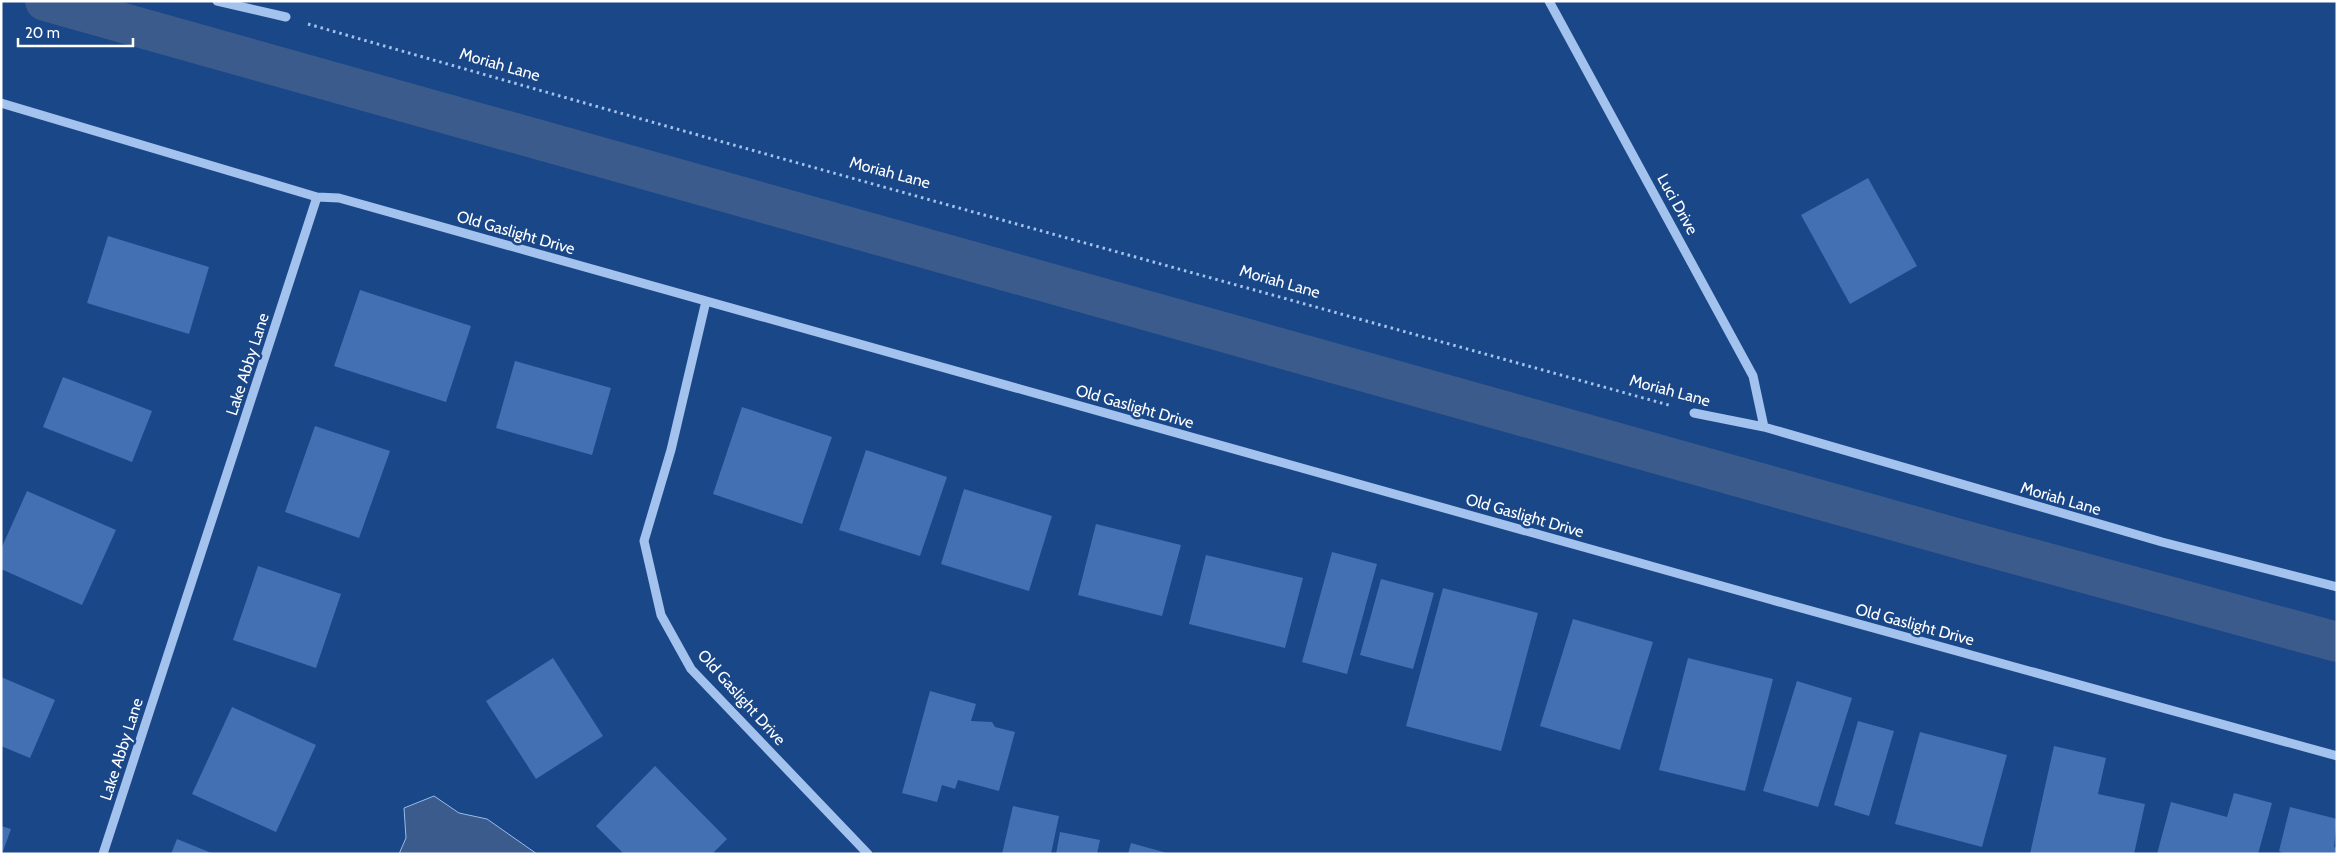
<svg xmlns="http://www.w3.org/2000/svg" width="2338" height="855" viewBox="0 0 2338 855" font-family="Cabin,sans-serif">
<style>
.water{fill:#3a5b8b;stroke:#96bcef}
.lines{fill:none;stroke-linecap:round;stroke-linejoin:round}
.canal{stroke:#3a5b8b;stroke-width:40}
.building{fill:#4370b2}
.path{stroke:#a3c2ed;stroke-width:3;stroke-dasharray:2.5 4;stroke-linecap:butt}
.minor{stroke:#a3c2ed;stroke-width:9}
.labels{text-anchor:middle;stroke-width:5;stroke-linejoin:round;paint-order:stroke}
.street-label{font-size:16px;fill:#fff;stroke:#1a4788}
</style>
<rect width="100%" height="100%" fill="#1a4788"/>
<!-- water -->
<path class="water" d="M434,796L459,813L487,819L537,854H399L406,838L404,808Z"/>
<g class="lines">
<!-- canal -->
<path class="canal" d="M45,1L1974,543L2337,642"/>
</g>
<!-- building -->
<path class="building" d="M1868,178L1917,266L1850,304L1801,215Z
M108,236L209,267L189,334L87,303Z
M360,290L471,326L446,402L334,366Z
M515,361L611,388L592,455L496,428Z
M63,377L152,411L132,462L43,427Z
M742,407L832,437L802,524L713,494Z
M315,426L390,451L359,538L285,512Z
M866,450L947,477L920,556L839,530Z
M964,489L1052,516L1029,591L941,564Z
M27,491L116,530L82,605L1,569V549Z
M1096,524L1181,545L1162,616L1078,595Z
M1332,552L1377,564L1347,674L1302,662Z
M1206,555L1303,578L1285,648L1189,624Z
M258,566L341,594L316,668L233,640Z
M1381,579L1434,593L1413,669L1360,655Z
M1443,588L1538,613L1501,751L1406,726Z
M1573,619L1653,642L1620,750L1540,726Z
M553,658L603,736L536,779L486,701Z
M1688,658L1773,679L1745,791L1659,770Z
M1,677L55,700L30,758L1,746Z
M1797,681L1852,698L1818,807L1763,791Z
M930,691L976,704L971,721L992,722L995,727L1015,732L999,791L958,780L955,789L942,785L937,802L902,793Z
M232,707L316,745L276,832L192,794Z
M1858,721L1894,731L1869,816L1834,805Z
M1920,732L2007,755L1982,847L1895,824Z
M2054,746L2106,758L2098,794L2145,804L2134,854H2030Z
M655,766L727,839L712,854H624L596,826Z
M2234,793L2272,803L2258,854H2157L2171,802L2227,817Z
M1013,806L1059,816L1051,854H1002Z
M2290,807L2337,819L2334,847L2337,848V854H2285L2279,851Z
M1,826L11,829L2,854H1Z
M1060,832L1100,840L1097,854H1056Z
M177,839L214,854H171Z
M1131,843L1167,853V854H1128Z"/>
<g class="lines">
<!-- path -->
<path class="path" d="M308,24C762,155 1217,279 1672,406"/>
<!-- minor -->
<path class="minor" d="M217,1L286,17
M1549,1L1753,376L1764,427
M1,103L317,197L339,198L1772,600L2337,756
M706,301L671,450L644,541L661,615L691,669L868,854
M1694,413L1764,427L2162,542L2337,587
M103,854L317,197"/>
</g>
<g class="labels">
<!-- street labels -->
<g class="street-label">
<text transform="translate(500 64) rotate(16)" y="6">Moriah Lane</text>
<text transform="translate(890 172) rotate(15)" y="6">Moriah Lane</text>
<text transform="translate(1678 204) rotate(61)" y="6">Luci Drive</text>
<text transform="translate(516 232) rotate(16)" y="6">Old Gaslight Drive</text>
<text transform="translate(1280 281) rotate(16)" y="6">Moriah Lane</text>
<text transform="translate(247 364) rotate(-72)" y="6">Lake Abby Lane</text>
<text transform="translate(1670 390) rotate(15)" y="6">Moriah Lane</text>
<text transform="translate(1135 406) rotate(16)" y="6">Old Gaslight Drive</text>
<text transform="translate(2061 498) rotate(16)" y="6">Moriah Lane</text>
<text transform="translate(1525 515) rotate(16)" y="6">Old Gaslight Drive</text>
<text transform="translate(1915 624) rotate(15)" y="6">Old Gaslight Drive</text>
<text transform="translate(742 697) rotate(48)" y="6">Old Gaslight Drive</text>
<text transform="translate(121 749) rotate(-72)" y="6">Lake Abby Lane</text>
</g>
</g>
<!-- border -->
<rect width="2338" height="855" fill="none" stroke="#ffffff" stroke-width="5"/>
<!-- scale -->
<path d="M18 38v8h115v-8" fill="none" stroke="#ffffff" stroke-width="2.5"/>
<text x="25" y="38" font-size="15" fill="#ffffff" stroke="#1a4788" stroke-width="4" paint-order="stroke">20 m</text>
</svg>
